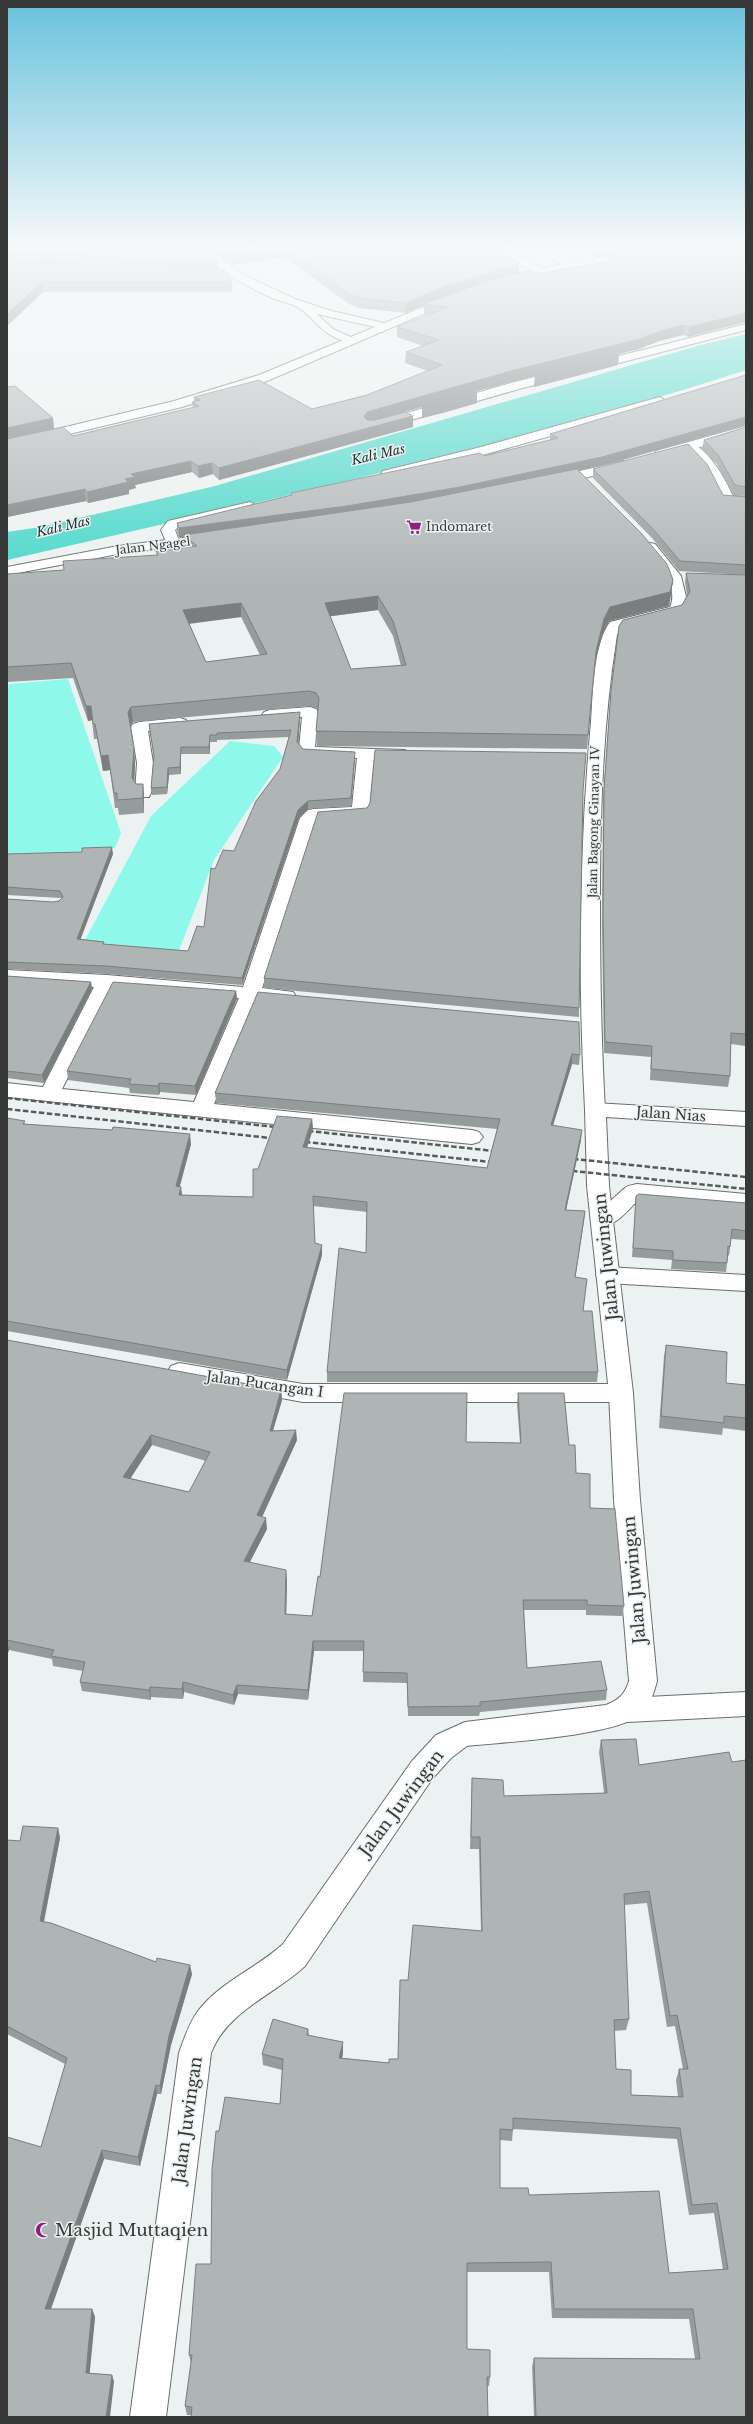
<svg xmlns="http://www.w3.org/2000/svg" width="753" height="2424" viewBox="0 0 753 2424" font-family="'Libre Baskerville',serif">
<style>
.green{fill:#8ef8eb}
.water{fill:#49d7c9}
.lines{fill:none;stroke-linecap:round;stroke-linejoin:round}
.minor-casing{stroke:#696e6d;stroke-width:2}
.tertiary-casing{stroke:#696e6d;stroke-width:2}
.secondary-casing{stroke:#696e6d;stroke-width:2}
.trunk-casing{stroke:#696e6d;stroke-width:2}
.minor{fill:#fff;fill-rule:evenodd}
.tertiary{fill:#fff;fill-rule:evenodd}
.secondary{fill:#fff;fill-rule:evenodd}
.trunk{fill:#fff;fill-rule:evenodd}
.rail{stroke:#575a5a;stroke-width:2.5;stroke-dasharray:5.5 2.5;stroke-linecap:butt}
.wall{fill:#969b9b;fill-rule:evenodd}
.shaded-wall{fill:#7a7e7e}
.building{fill:#afb4b4;stroke:#7a7e7e;fill-rule:evenodd}
.labels{text-anchor:middle;stroke-width:3;stroke-linejoin:round;paint-order:stroke}
.far-poi-label{font-size:12px;fill:#373939;stroke:#ecf2f1;text-anchor:start}
.far-street-label{font-size:12px;fill:#373939;stroke:#ecf2f1}
.far-water-label{font-size:13px;font-style:italic;fill:#18302d;stroke:#ecf2f1}
.street-label{font-size:14px;fill:#373939;stroke:#ecf2f1}
.near-street-label{font-size:17px;fill:#373939;stroke:#ecf2f1}
.near-poi-label{font-size:17px;fill:#373939;stroke:#ecf2f1;text-anchor:start}
</style>
<rect width="100%" height="100%" fill="#ecf2f1"/>
<!-- green -->
<path class="green" d="M68,679L121,833L115,848L7,858V694L9,684Z
M230,741L274,746L283,757L214,860L178,953L84,942L151,816Z"/>
<!-- water -->
<path class="water" d="M746,334V370C504,449 255,503 7,560V532L41,527L215,486L697,346Z"/>
<g class="lines">
<!-- minor casing -->
<g class="minor-casing">
<path id="minor" d="M746,324V330L519,389L387,427L383,428L377,424L379,421L511,383Z
M660,397L666,401L664,404L490,453L388,478L381,474L383,471L481,447Z
M689,443C709,448 725,479 733,496L746,497V505L723,503L707,472L683,447Z
M250,502L257,506L255,509L178,527L175,530L180,543L178,546L173,547L168,546L161,530L168,521Z
M650,543L655,544L681,576L687,601L681,613L621,628L617,635C603,722 600,810 600,898C600,969 601,1039 605,1110L602,1115L595,1117L588,1115L585,1110C578,981 579,851 591,722C593,694 593,645 610,622L670,607C680,584 655,564 643,547Z
M310,707L316,709L318,712L315,747L404,750L410,752L412,755L410,758L374,759L369,812L366,816L317,820L262,988L293,992L296,996L293,1000L286,1002L258,999L214,1104L472,1130L479,1132L483,1137L479,1142L472,1144L7,1097V1083L43,1087L94,987L7,982V970L107,975L243,987L300,818L308,810L314,809L352,807L357,758L304,755L299,749L302,717L264,718L262,715L264,712L270,710ZM113,988L239,998L194,1102L62,1089Z
M180,718L186,720L188,723L186,726L148,731L153,763L151,793L149,797H137L135,793L137,763L131,727L133,724L139,722Z
M637,1184L746,1194V1208L639,1199C627,1211 613,1231 594,1225L591,1220C593,1217 622,1190 625,1188C628,1185 633,1185 637,1184Z
M607,1267L746,1275V1291L607,1283L599,1281L596,1275L599,1269Z
M179,1363L303,1384H621L630,1387L633,1393L630,1399L621,1402H303L171,1378L167,1372L171,1366Z
M746,1692V1716L627,1722L617,1719L613,1710L617,1701L627,1698Z"/>
</g>
<!-- tertiary casing -->
<g class="tertiary-casing">
<path id="tertiary" d="M198,250H209L244,275L295,299L332,311L388,324L390,326L384,329L317,314L333,329L357,340L351,343C321,336 319,322 299,308C291,303 279,301 270,297C250,288 211,267 198,250Z
M595,1103L746,1112V1126L606,1117L609,1186L633,1393L640,1500L657,1681C654,1692 650,1706 641,1714C617,1736 504,1742 467,1746L451,1758L432,1779L305,1966C274,1995 227,2011 211,2053L166,2417H130L179,2053C184,2039 189,2023 198,2011C220,1982 257,1968 283,1944L412,1761L436,1735L465,1722L606,1705C619,1700 625,1694 629,1681L614,1500L609,1393L587,1186L585,1110L588,1105Z"/>
</g>
<!-- secondary casing -->
<g class="secondary-casing">
<path id="secondary" d="M497,250H509L543,269L562,264L540,250H552L573,262L651,250H674L669,253L571,268L506,284L501,281L502,279L533,271Z
M452,295L456,296V300L267,381L182,407L7,449V441L174,401L259,375Z"/>
</g>
<!-- trunk casing -->
<g class="trunk-casing">
<path id="trunk" d="M746,426V434L661,458L655,454L656,451Z
M622,461L627,462L628,465L627,468L554,485L547,481L549,478Z
M215,534L222,538L220,541L118,554L7,575V567L118,546Z"/>
</g>
<!-- minor -->
<use href="#minor" class="minor"/>
<!-- tertiary -->
<use href="#tertiary" class="tertiary"/>
<!-- secondary -->
<use href="#secondary" class="secondary"/>
<!-- trunk -->
<use href="#trunk" class="trunk"/>
<!-- rail -->
<path class="rail" d="M7,1098L285,1128
M7,1109L279,1139
M300,1130L503,1152
M297,1141L500,1163
M565,1158L746,1177
M564,1170L746,1189"/>
</g>
<!-- wall -->
<path class="wall" d="M7,250L218,261V270L232,282V292H43L7,326Z
M211,250H460L519,264V273L535,274L609,262V255L596,257L584,250H629V251L746,250V322L688,337L683,335L659,341L639,349L619,354L618,365L534,387L535,376L477,391V403L446,412L422,418V407L374,420L413,416V427L219,480L213,474L199,478L192,472L135,485L136,488L129,490V494L88,503L86,501L7,517V387L53,418L54,429L73,436L193,408L192,402H194V397L312,409L367,395L428,371L405,363L406,352L423,346L397,337V327L428,315H424V304L467,289L448,295L405,313L359,308L349,304L285,257L233,265Z
M746,375V425L601,466L578,471L673,580L671,594L669,606L609,621L603,633L594,665L587,749L317,746L316,731L318,710L316,708L310,706L133,722L130,725L134,748L135,763L134,781L136,784H143L144,798V813L119,815L118,808H115L110,770L103,771L97,739H94L92,720L88,721L73,678L7,682V589L64,570L157,555L156,551L185,547L184,537H179L177,532V523L291,495V493L484,456L550,440V434ZM378,610L393,636L401,666L351,669L330,616ZM241,617L260,655L206,662L189,624Z
M746,427V496L734,495L717,464L702,449L704,440Z
M593,469L723,495L746,497V575L679,571L652,538L593,478Z
M686,573L746,575V1046L731,1044L730,1076L728,1087L650,1080L651,1057L604,1053L602,925L603,799L611,691L682,605L687,595L685,583Z
M300,712V719L298,743L303,749L355,759L351,806L308,809L299,818L242,985L107,974L7,969V899L53,902L59,901L61,899V898L7,895V854H113L80,939L104,942V945L188,951L204,927L215,869L234,851L280,769L289,737L217,740V742H210V754H181V774L169,775L167,794L152,795L151,788L154,758L149,724Z
M583,791L579,1008V1017L264,988V978Z
M7,976L91,982L92,989L44,1083L7,1078Z
M236,991L237,999L196,1095L160,1092L159,1095L130,1093L129,1088L68,1080L67,1071Z
M258,992L580,1055L579,1065L572,1064L553,1125L581,1140L566,1210L585,1211L575,1277L598,1372L597,1382H327V1372L366,1253L367,1212L313,1206L315,1243L322,1245V1255L287,1380L7,1331V1333V1118L26,1124L191,1144L180,1186L181,1187L182,1195L253,1197L258,1169L312,1119L313,1129L307,1147L487,1168L497,1129L216,1103L215,1093Z
M636,1196L746,1203V1240L731,1239L729,1256L728,1255L727,1263L726,1272L671,1269L672,1260L632,1257Z
M7,1340L281,1390L282,1400L273,1430L297,1440L262,1517L267,1529L250,1562L287,1580L286,1614L312,1616L320,1577L466,1442L520,1443L517,1404L518,1393L569,1445L576,1473L590,1508L624,1606L622,1616L586,1615V1610H524L527,1668L607,1690L606,1700L480,1712L479,1716H408L407,1683L363,1682V1651H314L308,1700L238,1694L234,1705L184,1692L183,1699L151,1697V1700L82,1691L80,1682L83,1671L53,1666L52,1659L9,1650L7,1655ZM152,1445L206,1461L189,1492L130,1478Z
M666,1345L726,1383L746,1385V1431L723,1428L722,1435L659,1428L664,1356Z
M601,1740L639,1765L729,1752L746,2417H534L532,2367L534,2358L695,2359L689,2319L552,2318L549,2272H467V2349L490,2377L489,2386L191,2415H187L185,2406L191,2363L189,2355L211,2264L219,2131L280,2104L282,2070L263,2065L262,2054L308,2029L309,2035L343,2053L342,2058L389,2063L398,2059L408,1980L481,1931L479,1849H470L472,1778L504,1796L604,1793L599,1752ZM647,1903L667,2027L675,2026L683,2069H679L676,2080L678,2097L631,2095L616,2069L614,2031L626,2030L629,2019L624,1905ZM513,2129L677,2139L689,2215L714,2213L723,2270L669,2273L529,2195L500,2188V2140L512,2141Z
M58,1828L60,1838L44,1922L156,1962L192,1974L171,2045L161,2094H157L140,2166L104,2159L51,2309H92L95,2317L89,2373L112,2375L114,2382L7,2417L41,2147L65,2064L7,2034V1840L20,1841Z"/>
<!-- shaded-wall -->
<path class="shaded-wall" d="M271,250H285V257L233,265V256Z
M597,250H629V252L609,254V255L596,257Z
M519,264V273L448,295L405,313V303L448,285Z
M42,282L43,292L7,326V314Z
M746,313V322L688,337L689,327Z
M684,325L683,335L659,341L639,349L619,354L618,365L534,387L535,376L511,382L477,391V403L446,412L422,418V407L367,423L364,417L367,412L511,371L660,331Z
M413,416V427L219,480V468Z
M746,417V425L601,466L460,497L184,535V537H179V528Z
M53,418L54,429L7,439V428Z
M191,461L192,472L135,485L136,488L129,490V494L88,503L87,492L125,479L131,474Z
M212,463L213,474L199,478L198,466Z
M85,489L86,501L7,517V505Z
M673,580L671,594L669,606L609,621L603,633L594,665L587,749L596,651L604,619L610,607Z
M378,596V610L325,617V603Z
M241,603V617L184,624L183,610Z
M86,706H91L93,720L88,721Z
M131,707L133,722L130,726L128,712Z
M300,712V719L298,749L297,742Z
M210,735V754L209,747Z
M181,747V774L180,767Z
M134,748L135,763L134,793L132,778Z
M355,752V759L351,806V798Z
M108,755L110,770L103,771L101,756Z
M168,768L169,775L167,794V787Z
M143,784L144,798V813L143,798Z
M308,801V809L299,818L242,985V978L298,810Z
M112,847L113,854L78,946L77,939Z
M91,982L92,989L44,1083L42,1075Z
M236,991L237,999L196,1095L195,1086Z
M572,1054V1064L550,1135L551,1125Z
M159,1083L160,1092L159,1095L158,1086Z
M312,1119L313,1129L304,1157L303,1147Z
M582,1130L581,1140L564,1220L565,1210Z
M190,1134L191,1144L177,1196L176,1186Z
M181,1187L182,1197L179,1195Z
M585,1211L584,1221L574,1287L575,1277Z
M322,1245V1255L287,1380V1370Z
M281,1390L282,1400L270,1441V1431Z
M296,1430L297,1440L258,1526L257,1515Z
M151,1435L152,1445L125,1487L123,1477Z
M266,1518L267,1529L245,1571L244,1561Z
M286,1570L287,1580L286,1624L285,1614Z
M7,1640L9,1650L7,1655Z
M313,1641L314,1651L308,1700V1690Z
M183,1682L184,1692L183,1699L182,1689Z
M237,1685L238,1694L234,1705L233,1695Z
M150,1687L151,1697V1700L149,1690Z
M58,1828L60,1838L42,1930L40,1921Z
M190,1965L192,1974L171,2045L161,2094L160,2086L169,2036Z
M343,2042V2053L340,2069L339,2058Z
M156,2085L157,2094L140,2166L138,2157Z
M102,2150L104,2159L48,2317L45,2309Z
M92,2309L95,2317L89,2381L86,2373Z
M112,2375L114,2382L110,2417H106Z"/>
<!-- building -->
<path class="building" d="M7,250H205L218,261L7,253Z
M224,250H271L233,256Z
M288,250H496L519,264L448,285L405,303L359,298L349,294Z
M638,250H746V313L689,327L684,325L660,331L640,339L511,371L367,412L364,417L367,420H375L406,412L413,416L219,468L212,463L198,466L191,461L131,474L135,477L125,479L128,482L87,492L85,489L7,505V439L63,427L73,436L123,424L199,406L192,402L200,400L194,397L259,380L312,409L367,395L442,365L406,352L439,340L397,327L449,307L424,304L482,283L529,270L535,274L620,260L609,254Z
M7,262L224,270L232,282H42L7,314Z
M618,348H619L535,369Z
M746,375V417L602,457L460,487L347,506L179,528L177,523L292,495L291,493L480,453L484,456L558,438L550,434Z
M477,385L447,394L422,400Z
M15,386L53,418L7,428V387Z
M746,427V487L735,485L718,455L704,440Z
M688,444L707,464L723,495L746,497V565L680,561L653,529L593,469Z
M577,469L641,533L667,564L673,580L670,592L610,607L604,619L596,651L588,735L316,731L319,698L316,693L309,691L131,707L128,712L134,748L132,778L136,784H143V798L117,800V793H114L108,755L101,756L95,724H93L91,706H86L71,663L7,667V574L64,570L63,561L158,555L156,551L197,546L184,535L411,502ZM378,596L393,621L406,665L351,669L325,603ZM241,603L267,654L206,662L183,610Z
M686,573L746,575V1034L731,1033L730,1076L651,1069L652,1046L605,1042L603,914L604,789L611,691L619,626L623,620L682,605L690,591Z
M300,712L297,742L303,749L355,752L351,798L308,801L298,810L242,978L106,966L7,962V899L53,902L59,901L63,897L60,891L7,887V854L82,852V848L112,847L77,939L104,942L103,944L188,951L197,926L204,927L211,868L215,869L223,850L234,851L256,801L280,769L291,730L217,733V735H210L209,747H181L180,767L168,768L167,787L151,788L154,756L149,724Z
M375,750L586,753L583,791L579,1008L264,978L318,812L367,808L370,803Z
M7,976L91,982L42,1075L7,1071Z
M113,982L236,991L195,1086L159,1083L158,1086L129,1084L131,1079L67,1071Z
M258,992L579,1022L580,1055L572,1054L551,1125L582,1130L565,1210L585,1211L575,1277L587,1279L583,1311H592L598,1372H327L339,1248L366,1253L367,1202L313,1196L315,1243L322,1245L287,1370L7,1321V1118L25,1121L23,1124L112,1130L113,1127L190,1134L176,1186L181,1187L179,1195L253,1197V1169H258L277,1116L312,1119L303,1147L487,1168L500,1119L215,1093Z
M639,1194L746,1203V1231L732,1229L730,1247L728,1246L727,1263L673,1260V1251L633,1248L636,1196Z
M7,1340L281,1390L270,1431L296,1430L257,1515L266,1518L244,1561L286,1570L285,1614L312,1616L318,1576L320,1577L344,1393H467L466,1442L521,1443L518,1393H564L569,1445H575L576,1473L590,1474V1508L615,1509L624,1606L587,1605V1600H523L527,1668L601,1661L607,1690L480,1702V1706L408,1707L407,1673L363,1672L364,1641H313L308,1690L237,1685L233,1695L183,1682L182,1689L150,1687L149,1690L80,1682L85,1662L51,1656L54,1650L7,1640ZM151,1435L210,1452L189,1492L123,1477Z
M666,1345L727,1352L726,1383L746,1385V1418L724,1416V1423L661,1416Z
M636,1739L639,1765L729,1752L732,1762L746,1760V2417H536L534,2358L700,2359L693,2309H554L551,2262L467,2263V2349L490,2350V2377H487L488,2417H191L192,2407L185,2406L192,2355H189L196,2264H211L212,2170L216,2131H219L225,2097L280,2104L283,2059L262,2054L273,2019L308,2029L307,2035L343,2042L339,2058L389,2063V2059H398L400,1980H408L413,1925L482,1931L480,1837H471L472,1778L503,1780L504,1796L607,1793L601,1740ZM649,1891L670,2016L677,2015L688,2069H679L683,2097L631,2095V2070L616,2069L614,2020L629,2019L624,1894ZM513,2118L680,2128L692,2205L717,2203L728,2269L669,2273L659,2191L529,2195L528,2188H500V2129L513,2130Z
M23,1826L58,1828L40,1921L51,1923L156,1962L157,1958L190,1965L169,2036L160,2086L156,2085L138,2157L102,2150L45,2309H92L86,2373L112,2375L106,2417H7V2137L41,2147L67,2058L7,2026V1840L20,1841Z"/>
<!-- sky -->
<linearGradient id="sky" x2="0" y2="1"><stop stop-color="#68c2dc"/><stop offset="0.42" stop-color="#f6f9f9"/><stop offset="1" stop-color="#f6f9f9" stop-opacity="0"/></linearGradient>
<rect width="753" height="589" fill="url(#sky)"/>
<!-- icons -->
<defs>
<g id="supermarket-bare" transform="scale(1.2)"><path d="M-6-5.5h2.5l.6 2H6L4.5 2H-2.5L-4.4-4H-6ZM-1.5 3.2a1.3 1.3 0 1 0 .1 0ZM3 3.2a1.3 1.3 0 1 0 .1 0Z" fill="#911f7e" stroke="#ecf2f1" stroke-width="2.5" paint-order="stroke"/></g>
<g id="mosque-bare" transform="scale(1.2)"><path d="M3.5-4.9A6 6 0 1 0 3.5 4.9A5 5 0 1 1 3.5-4.9Z" fill="#911f7e" stroke="#ecf2f1" stroke-width="2.5" paint-order="stroke"/></g>
</defs>
<g fill-rule="evenodd">
<use href="#supermarket-bare" x="414" y="527"/>
<use href="#mosque-bare" x="43" y="2230"/>
</g>
<g class="labels">
<!-- far-poi labels -->
<g class="far-poi-label">
<text x="426" y="531">Indomaret</text>
</g>
<!-- far-street labels -->
<g class="far-street-label">
<text transform="translate(153 546) rotate(-7)" y="4">Jalan Ngagel</text>
<text transform="translate(594 822) rotate(-89)" y="4">Jalan Bagong Ginayan IV</text>
</g>
<!-- far-water labels -->
<g class="far-water-label">
<text transform="translate(378 454) rotate(-13)" y="5">Kali Mas</text>
<text transform="translate(63 526) rotate(-13)" y="5">Kali Mas</text>
</g>
<!-- street labels -->
<g class="street-label">
<text transform="translate(671 1114) rotate(4)" y="5">Jalan Nias</text>
<text transform="translate(265 1384) rotate(8)" y="5">Jalan Pucangan I</text>
</g>
<!-- near-street labels -->
<g class="near-street-label">
<text transform="translate(606 1257) rotate(-96)" y="6">Jalan Juwingan</text>
<text transform="translate(634 1580) rotate(-95)" y="6">Jalan Juwingan</text>
<text transform="translate(401 1803) rotate(-53)" y="6">Jalan Juwingan</text>
<text transform="translate(187 2120) rotate(-82)" y="6">Jalan Juwingan</text>
</g>
<!-- near-poi labels -->
<g class="near-poi-label">
<text x="55" y="2236">Masjid Muttaqien</text>
</g>
</g>
<!-- border -->
<rect width="753" height="2424" fill="none" stroke="#373939" stroke-width="16"/>
</svg>
